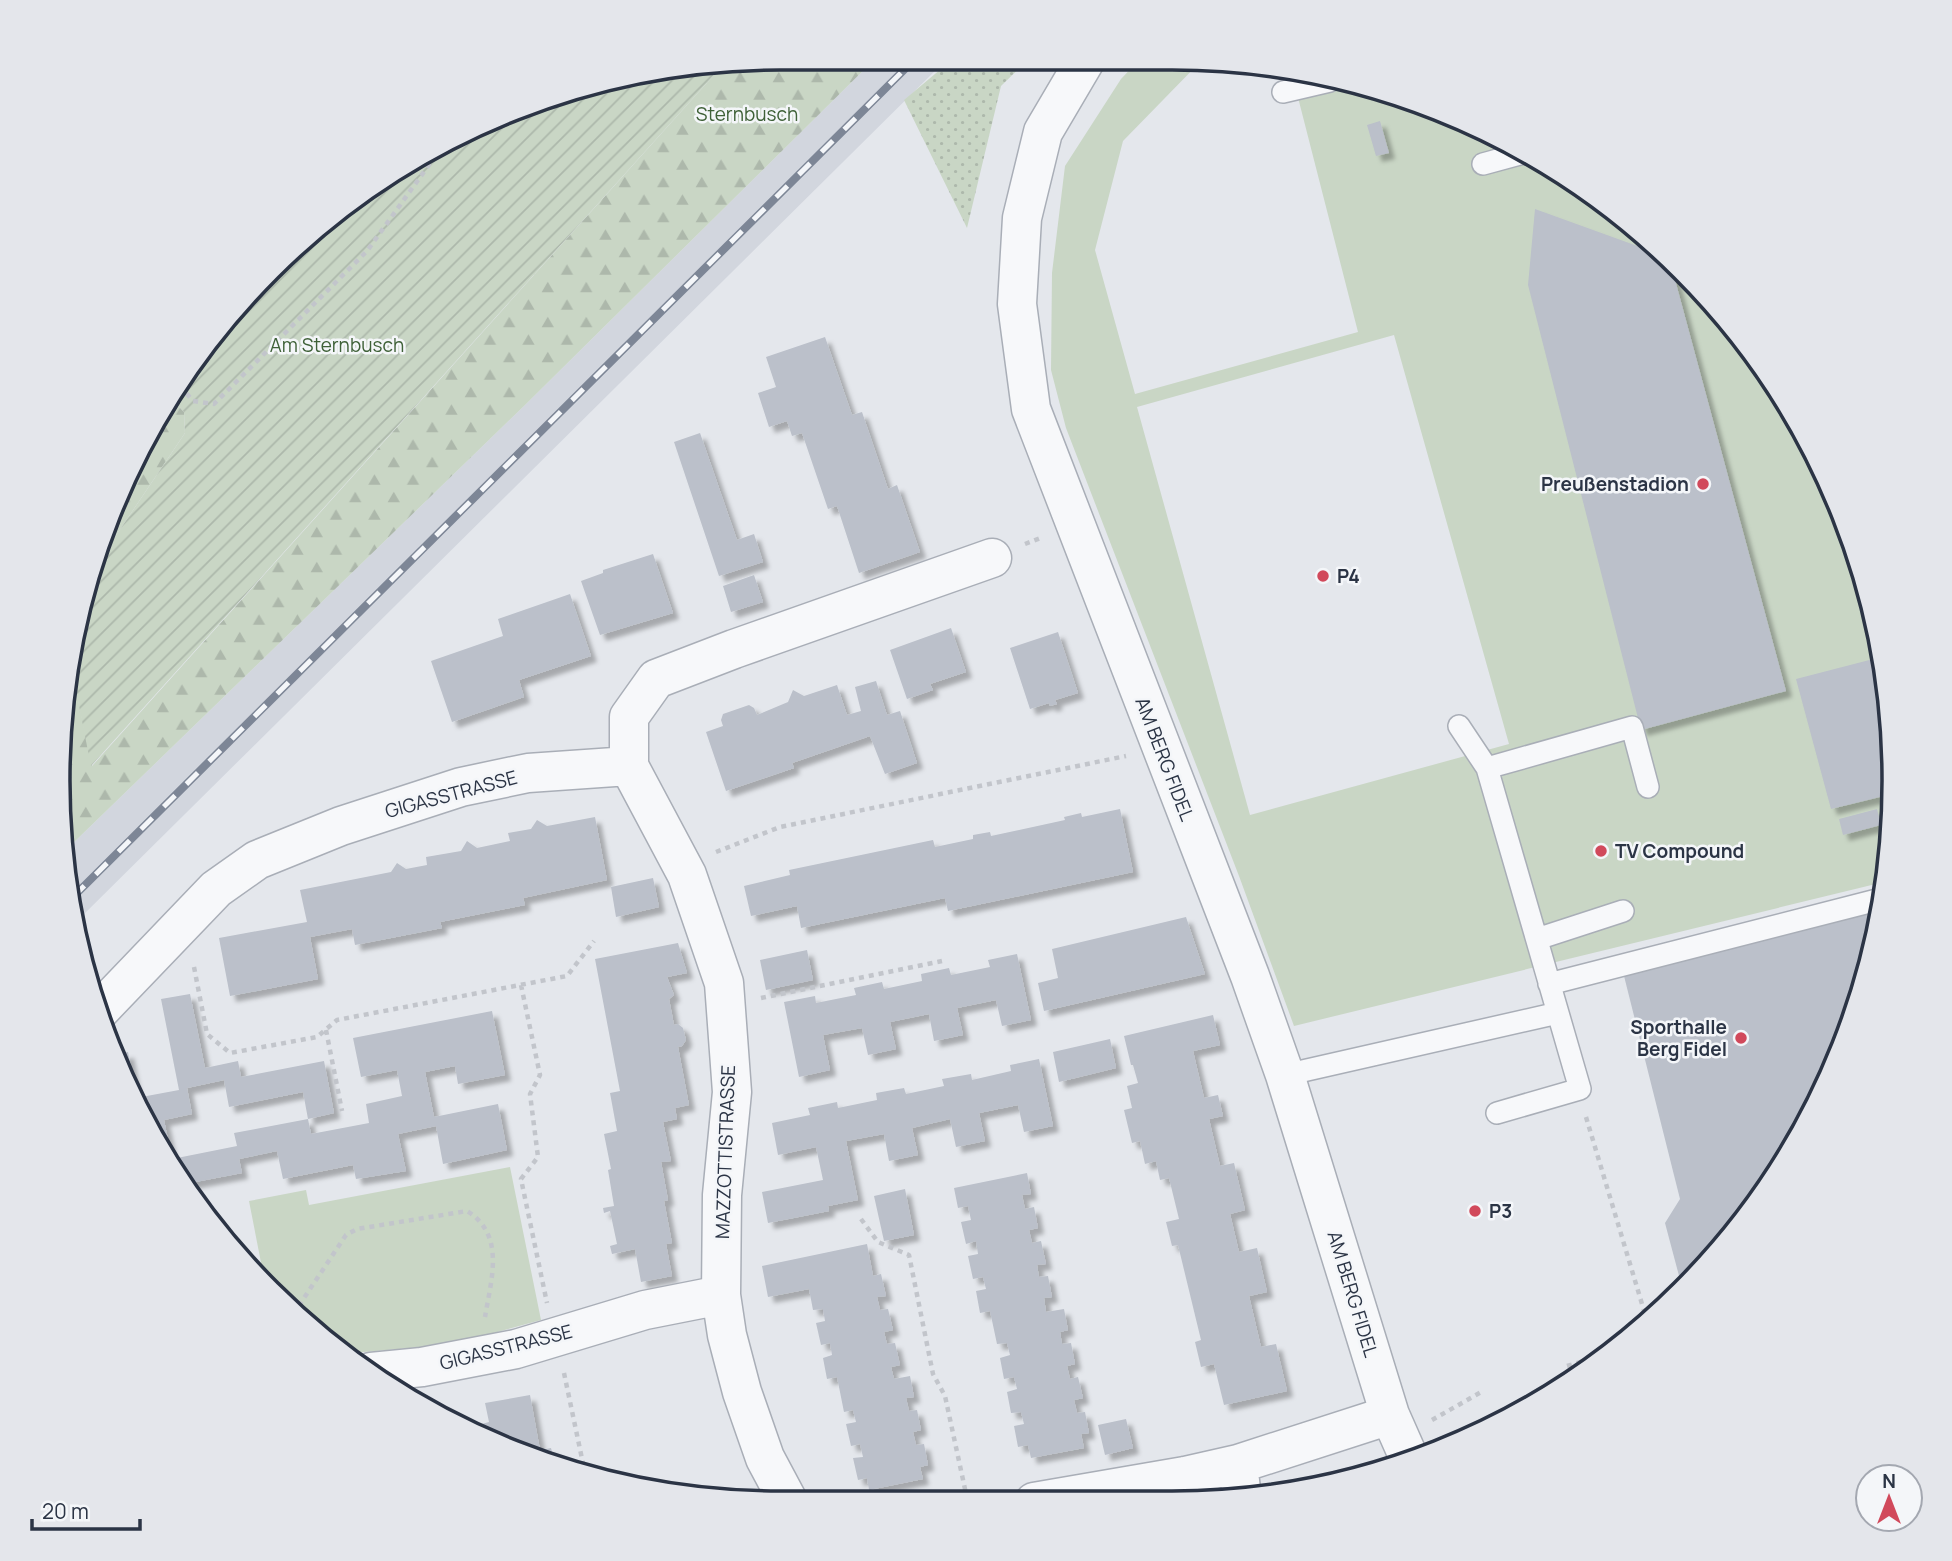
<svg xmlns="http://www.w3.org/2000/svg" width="1952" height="1561" viewBox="0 0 1952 1561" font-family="Manrope,sans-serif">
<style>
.built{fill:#d2d6de}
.grass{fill:url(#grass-dots)}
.forest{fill:url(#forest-firs)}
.park{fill:#c9d6c5;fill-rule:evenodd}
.garden{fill:url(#garden-furrows)}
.building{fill:#bbc0ca;filter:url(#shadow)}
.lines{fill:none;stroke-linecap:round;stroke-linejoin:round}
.service-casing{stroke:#a9aeb7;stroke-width:24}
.minor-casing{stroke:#a9aeb7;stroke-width:41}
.path{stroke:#c2c5cb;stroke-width:4.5;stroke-dasharray:5 5;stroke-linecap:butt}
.service{stroke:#f7f8fa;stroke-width:21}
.minor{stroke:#f7f8fa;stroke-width:38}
.rail-casing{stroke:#7d8696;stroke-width:8}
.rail{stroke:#f4f6f9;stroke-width:5;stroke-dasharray:16;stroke-linecap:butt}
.poi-dot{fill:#d1495b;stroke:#f4f6f9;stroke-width:2.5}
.labels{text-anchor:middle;stroke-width:5;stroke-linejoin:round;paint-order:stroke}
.park-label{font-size:19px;fill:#3f6138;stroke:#f4f6f9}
.poi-label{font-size:19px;font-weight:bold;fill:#2b3445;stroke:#f4f6f9;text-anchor:start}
.street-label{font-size:19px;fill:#2b3445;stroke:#f4f6f9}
.rim{fill:none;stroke:#2b3445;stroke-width:3.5}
</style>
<defs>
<pattern id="grass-dots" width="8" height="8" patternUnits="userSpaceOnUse" patternTransform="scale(1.75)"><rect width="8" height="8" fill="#c9d6c5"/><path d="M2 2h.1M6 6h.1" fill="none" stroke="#adb8ab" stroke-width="1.8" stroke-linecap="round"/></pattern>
<pattern id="forest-firs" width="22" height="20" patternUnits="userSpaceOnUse" patternTransform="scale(1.75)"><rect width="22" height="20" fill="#c9d6c5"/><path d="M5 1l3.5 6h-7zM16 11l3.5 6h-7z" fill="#adb8ab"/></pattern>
<pattern id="garden-furrows" width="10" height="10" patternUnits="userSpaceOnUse" patternTransform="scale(1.75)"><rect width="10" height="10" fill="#c9d6c5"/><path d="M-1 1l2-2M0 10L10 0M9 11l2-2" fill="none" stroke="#adb8ab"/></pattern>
<filter id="shadow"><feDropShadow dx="6" dy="6" stdDeviation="2" flood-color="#0004"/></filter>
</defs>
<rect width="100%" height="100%" fill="#e4e7ec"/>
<!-- built -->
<path class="built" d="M876,58H948L76,922L67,849L523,407Z"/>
<!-- grass -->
<path class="grass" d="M954,58L1029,59L1001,86L967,228L904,100Z"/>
<!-- forest -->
<path class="forest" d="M781,58H876L523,407L67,849L58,780L72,671L92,766L723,65Z
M171,398L184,412L185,433L90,574L155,419Z"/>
<!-- park -->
<path class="park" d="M1140,59H1203L1123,141L1095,250L1135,394L1358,332L1292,74L1404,96L1533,155L1648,237L1745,340L1798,419L1856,549L1888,687L1893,828L1884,882L1294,1026L1239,876L1066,428L1051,370L1052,273L1065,166L1121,79ZM1394,335L1509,744L1250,815L1137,407Z
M510,1167L541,1320L490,1334L421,1347L341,1354L265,1283L249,1201L306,1190L309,1205Z"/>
<!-- garden -->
<path class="garden" d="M723,65L91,766L72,671L82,593L90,574L185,433L184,412L171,398L270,269L419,154L594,82Z"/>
<!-- building -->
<path class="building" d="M1380,121L1389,153L1376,156L1367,125Z
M1535,209L1665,256L1676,267L1674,276L1786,691L1641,730L1528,285Z
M825,337L852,415L862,412L888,489L897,485L920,552L859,573L837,506L828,509L802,433L792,436L787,421L769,427L758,393L776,387L766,357Z
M700,433L737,540L754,534L763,562L719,576L674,442Z
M653,554L673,613L600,635L581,581L603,573V570Z
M754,575L763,602L731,612L723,586Z
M570,594L591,656L519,680L524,697L452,722L431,661L503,636L498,619Z
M951,628L966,672L930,684L933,690L907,699L890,650Z
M1058,632L1078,693L1055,700L1057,704L1050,706L1049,703L1030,709L1010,648Z
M1881,657L1888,687L1892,794L1831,809L1796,679Z
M876,681L887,715L900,711L917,763L885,774L870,736L792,763L794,768L726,791L706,732L723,726L721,720L723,714L749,705L754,708L757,715L788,702L793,690L804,696L837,685L847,715L861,711L855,687Z
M1120,809L1133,872L948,911L945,898L801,928L797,906L751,916L744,886L790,875L789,870L933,840L935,847L973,839V835L990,832L991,836L1065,820L1064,817L1081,813L1082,817Z
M1877,809L1881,825L1843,835L1839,819Z
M595,817L607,880L523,898L525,905L440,922L442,928L355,945L352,929L310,937L318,979L230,996L219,938L307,922L300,890L391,872L397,863L406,869L427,865L426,857L461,851L467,841L477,848L510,841L508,833L531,829L537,820L547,826Z
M653,878L659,907L616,917L611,887Z
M1868,911L1875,936L1870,968L1820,1101L1745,1221L1682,1287L1665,1223L1680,1199L1624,976Z
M1186,917L1205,974L1044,1011L1038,983L1058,978L1052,949Z
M678,943L687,973L667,977L674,995L669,999L674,1025L678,1024L683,1028L686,1040L682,1046L678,1047L689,1105L675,1108L677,1119L663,1122L671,1161L661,1162L668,1200L664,1201L672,1243L666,1244L672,1276L641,1282L635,1249L612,1254L610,1246L617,1244L610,1211L604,1213L603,1208L614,1206L608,1170L611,1169L604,1134L617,1131L610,1093L620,1091L595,959Z
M807,950L813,980L766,990L760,960Z
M1017,954L1031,1020L1002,1026L996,1000L957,1008L963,1035L934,1041L929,1014L890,1022L896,1049L868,1055L862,1028L823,1035L830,1070L799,1077L784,1002L815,996L816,1003L856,995L854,988L882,982L884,989L922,981L921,974L949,968L951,975L990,967L988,960Z
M190,994L205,1068L238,1061L241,1077L324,1061L334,1113L308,1119L303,1092L229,1107L224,1080L187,1088L192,1114L164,1120L172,1159L237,1146L234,1133L308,1119L311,1134L369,1123L366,1104L402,1096L397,1070L361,1077L353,1038L492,1011L505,1075L458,1084L455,1066L425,1072L434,1117L498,1104L507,1150L443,1164L436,1126L398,1134L406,1171L356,1179L353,1165L283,1179L277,1151L239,1159L242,1173L190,1183L192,1194L154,1142L136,1098L179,1090L161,999Z
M1213,1015L1220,1045L1193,1051L1204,1098L1218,1095L1223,1116L1209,1119L1220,1166L1234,1163L1245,1210L1230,1214L1239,1252L1257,1248L1267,1292L1249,1296L1261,1347L1276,1344L1287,1391L1224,1405L1214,1364L1201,1367L1195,1342L1201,1340L1178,1245L1172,1246L1166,1222L1179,1219L1169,1178L1160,1180L1156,1161L1145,1164L1140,1141L1132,1143L1124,1110L1132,1108L1127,1086L1138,1083L1133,1065H1131L1124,1036Z
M1110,1039L1116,1068L1059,1082L1053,1052Z
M128,1052L137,1097H136L118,1054Z
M1039,1059L1053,1126L1024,1132L1018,1105L979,1113L985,1141L956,1147L950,1119L912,1128L918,1155L889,1161L884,1134L846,1141L858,1200L828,1206L829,1211L768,1223L762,1192L823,1180L816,1147L778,1155L772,1123L810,1115L808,1108L837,1102L838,1108L877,1100L876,1093L904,1088L906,1094L944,1086L942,1079L971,1074L972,1080L1011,1071L1010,1065Z
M1027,1173L1031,1194L1022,1195L1025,1209L1034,1207L1038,1228L1029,1230L1032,1243L1041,1241L1046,1264L1037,1265L1039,1277L1048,1276L1052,1297L1044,1298L1046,1312L1064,1309L1068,1330L1060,1332L1062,1344L1071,1343L1075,1364L1067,1366L1070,1379L1078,1377L1083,1398L1074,1400L1077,1413L1085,1412L1089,1433L1081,1434L1084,1448L1031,1458L1028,1445L1018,1447L1014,1426L1024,1424L1021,1412L1011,1413L1007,1392L1017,1389L1014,1377L1004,1379L1000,1358L1010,1355L1007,1343L997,1344L990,1311L980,1313L976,1291L986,1289L983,1277L973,1279L968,1256L978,1254L976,1241L966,1244L961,1222L971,1220L968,1206L958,1208L954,1188Z
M905,1189L914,1235L884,1241L874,1196Z
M867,1244L873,1276L881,1274L886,1296L877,1297L880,1310L888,1309L893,1330L884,1332L887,1344L895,1343L900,1365L891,1367L894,1379L910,1376L914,1397L906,1398L909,1411L917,1410L921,1430L913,1432L916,1445L924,1444L928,1465L920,1467L923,1479L869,1490L867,1478L858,1480L853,1458L863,1457L860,1444L851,1446L846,1424L856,1422L853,1410L844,1412L837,1377L827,1379L823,1358L832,1355L830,1343L821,1345L816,1323L825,1321L823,1309L813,1310L809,1289L768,1297L762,1266Z
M530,1395L540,1450L551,1448L555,1464L504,1448L480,1434L478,1425L489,1422L485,1403Z
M1126,1419L1133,1448L1105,1455L1098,1425Z"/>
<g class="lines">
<!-- service casing -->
<g class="service-casing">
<path id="service" d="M1283,92L1330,81
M1483,164L1527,152
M1459,726L1487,768L1580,1089L1497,1113
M1487,768L1632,727L1648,787
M1537,939L1623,911
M1549,984L1881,899
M1285,1075L1558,1013"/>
</g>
<!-- minor casing -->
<g class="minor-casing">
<path id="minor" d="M1086,59L1043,132L1022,218L1017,304L1031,409L1250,976L1285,1075L1390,1415L1409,1458
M629,766L687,875L724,983L732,1092L722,1195L721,1295L727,1335L742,1392L765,1458L789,1503
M100,1010L216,889L257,860L341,826L461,787L528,773L629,766V717L656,679L734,649L992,558
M371,1372L422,1367L516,1349L645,1310L721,1295
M1238,1464L1242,1498
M1034,1502L1185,1476L1238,1464L1390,1415"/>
</g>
<!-- path -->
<path class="path" d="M180,386L193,401L214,404L367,251L444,144
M1025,544L1043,537
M716,852L780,827L1126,756
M194,967L207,1034L230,1053L317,1037L337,1020L567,976L594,941
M521,985L540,1075L530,1094L538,1157L521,1179L547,1303
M761,998L942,961
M326,1030L342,1111
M1586,1117L1648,1324
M861,1219L878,1242L909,1255L933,1374L945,1396L968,1503
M300,1316V1304L346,1235L357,1229L467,1211C506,1235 491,1280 485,1317
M1567,1366L1604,1355
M564,1373L585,1473
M1432,1420L1483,1391"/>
<!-- service -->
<use href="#service" class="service"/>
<!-- minor -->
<use href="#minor" class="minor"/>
<!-- rail casing -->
<g class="rail-casing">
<path id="rail" d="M73,897L916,58"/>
</g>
<!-- rail -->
<use href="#rail" class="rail"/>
</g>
<!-- markers -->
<g class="poi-dot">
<circle cx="1703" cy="484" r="7"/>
<circle cx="1323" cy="576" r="7"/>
<circle cx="1601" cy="851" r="7"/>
<circle cx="1741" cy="1038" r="7"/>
<circle cx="1475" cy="1211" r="7"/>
</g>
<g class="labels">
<!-- park labels -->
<g class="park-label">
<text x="747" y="121">Sternbusch</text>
<text x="337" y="352">Am Sternbusch</text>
</g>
<!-- poi labels -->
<g class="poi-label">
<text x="1689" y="491" text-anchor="end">Preußenstadion</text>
<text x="1337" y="583">P4</text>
<text x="1615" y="858">TV Compound</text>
<text x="1727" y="1034" text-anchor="end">Sporthalle<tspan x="1727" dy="22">Berg Fidel</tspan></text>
<text x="1489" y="1218">P3</text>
</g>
<!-- street labels -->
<g class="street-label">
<text transform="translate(1165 759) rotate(69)" y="7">AM BERG FIDEL</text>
<text transform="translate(451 794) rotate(-15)" y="7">GIGASSTRASSE</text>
<text transform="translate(725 1152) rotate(-88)" y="7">MAZZOTTISTRASSE</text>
<text transform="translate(1353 1294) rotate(73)" y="7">AM BERG FIDEL</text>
<text transform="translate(506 1347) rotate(-14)" y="7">GIGASSTRASSE</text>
</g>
</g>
<!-- crop -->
<path d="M0 0H1952V1561H0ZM780 70H1172A710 710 0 0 1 1882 780V781A710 710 0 0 1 1172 1491H780A710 710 0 0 1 70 781V780A710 710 0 0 1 780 70Z" fill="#e4e6eb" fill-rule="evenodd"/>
<path class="rim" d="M780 70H1172A710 710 0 0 1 1882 780V781A710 710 0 0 1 1172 1491H780A710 710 0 0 1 70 781V780A710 710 0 0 1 780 70Z"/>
<!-- north arrow -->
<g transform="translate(1889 1498)"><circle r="33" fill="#f4f6f9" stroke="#a4a8b1" stroke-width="2"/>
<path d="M0-5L12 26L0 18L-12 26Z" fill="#d1495b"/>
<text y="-10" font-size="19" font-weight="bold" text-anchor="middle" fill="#2b3445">N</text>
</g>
<!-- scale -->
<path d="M32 1519v10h108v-10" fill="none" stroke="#2b3445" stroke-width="3.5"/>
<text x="42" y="1519" font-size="21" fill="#2b3445" stroke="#f4f6f9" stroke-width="5" paint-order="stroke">20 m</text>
</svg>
